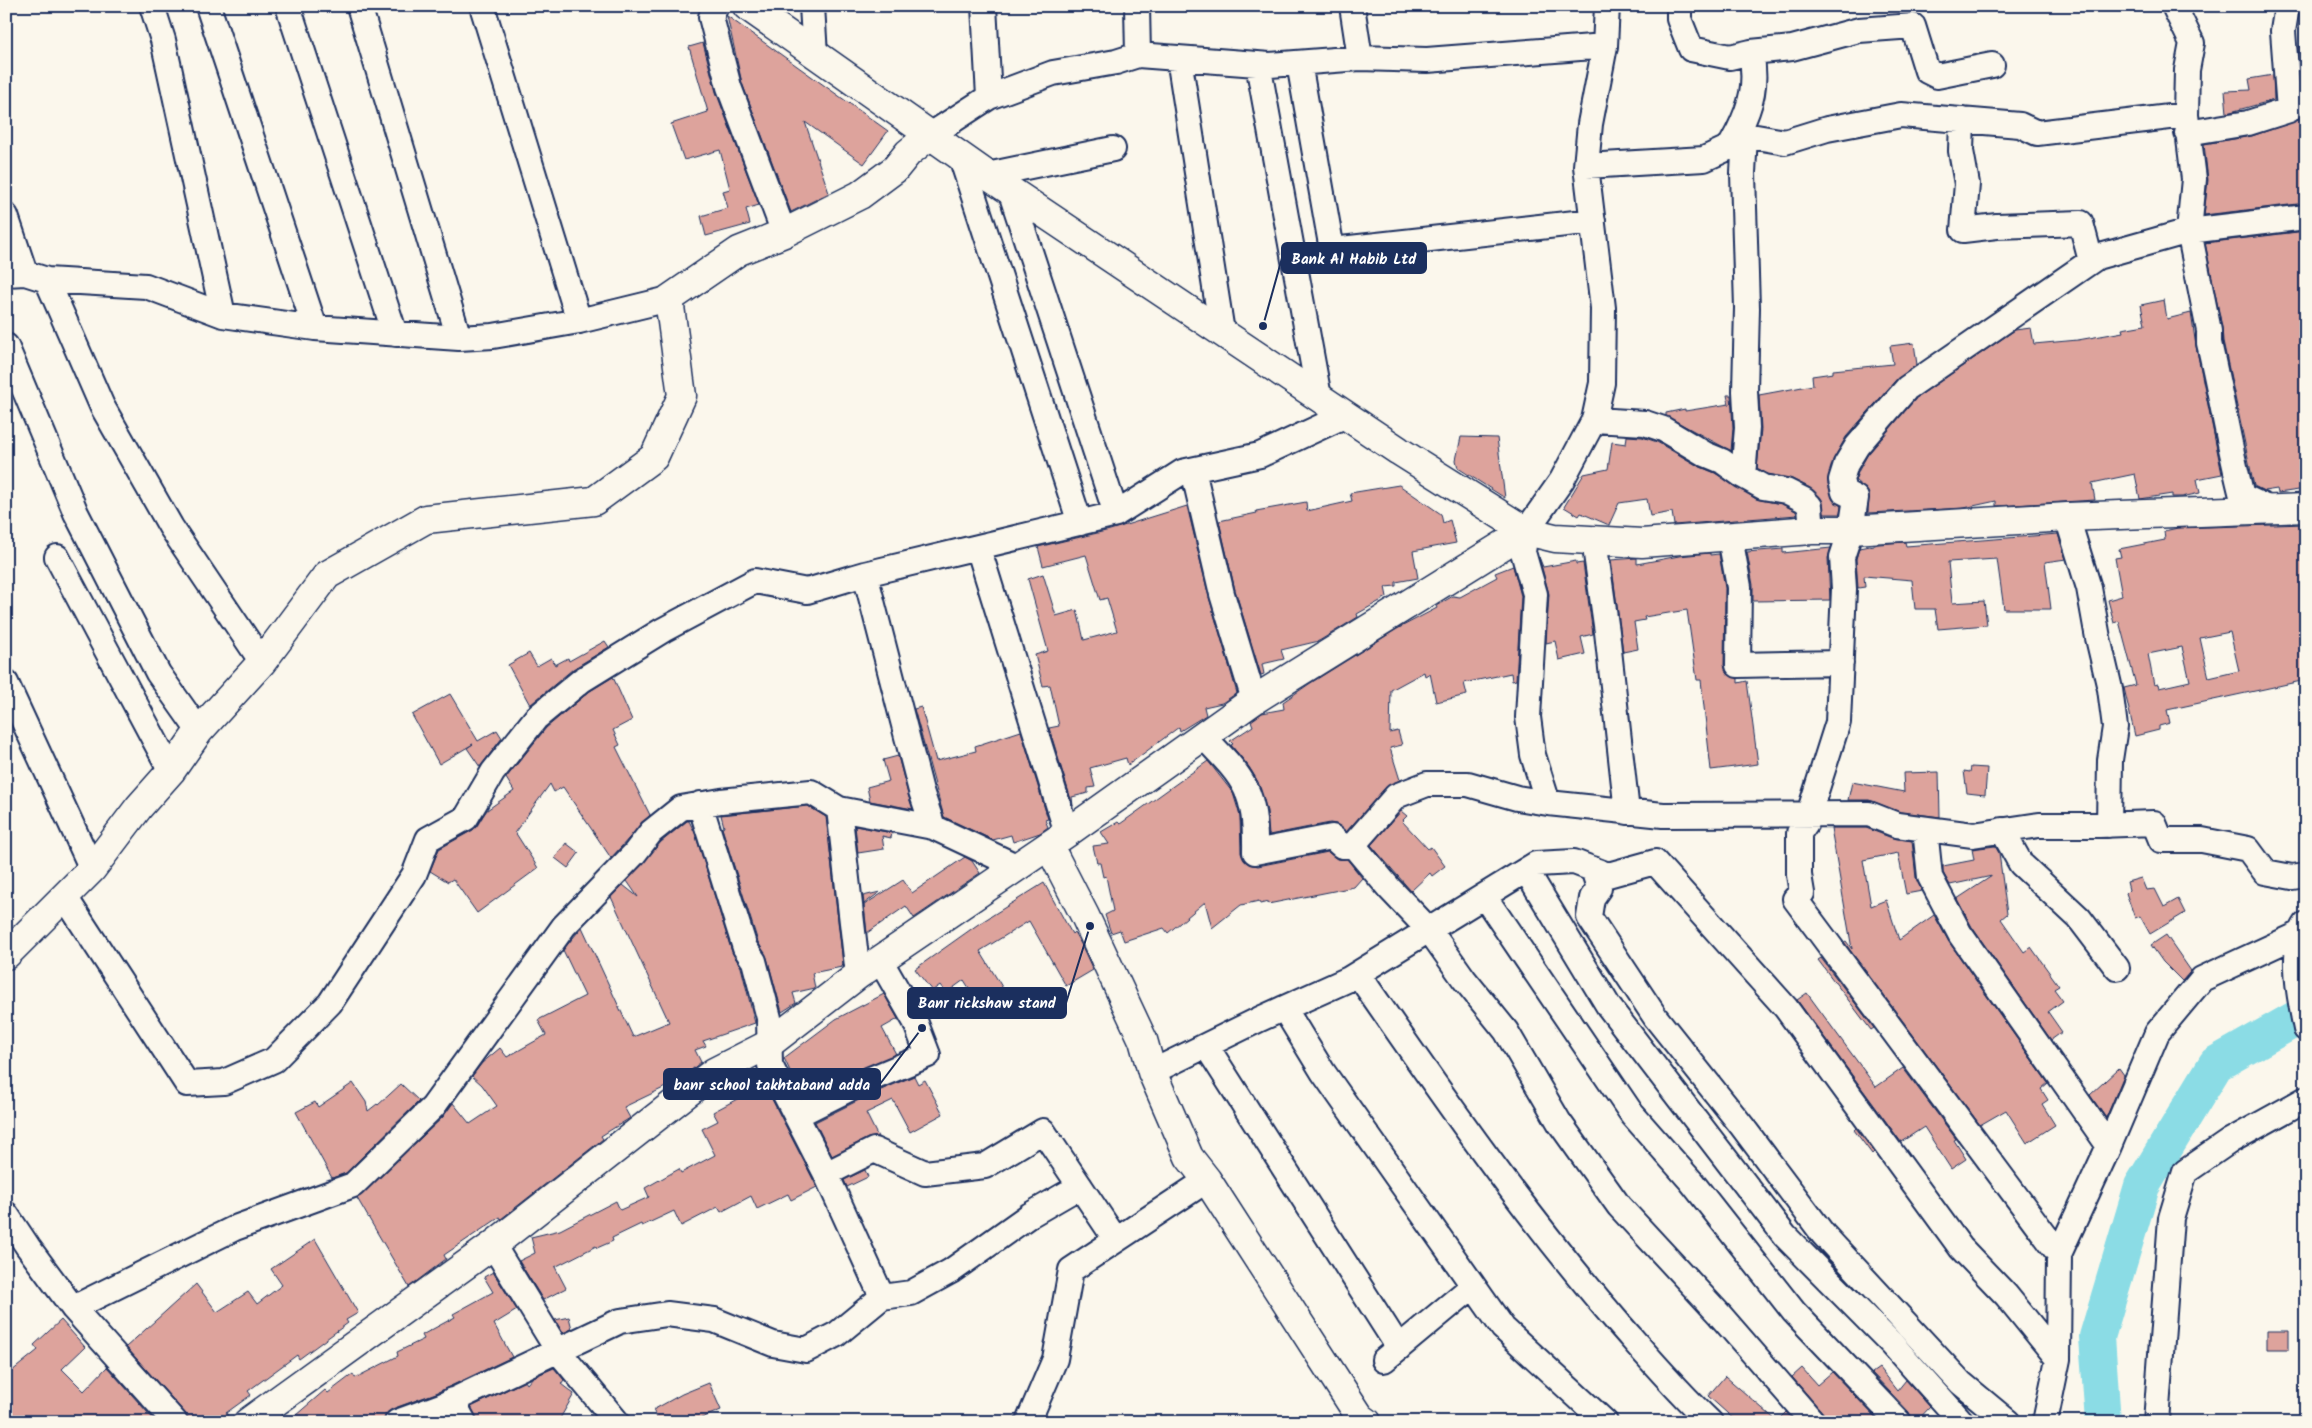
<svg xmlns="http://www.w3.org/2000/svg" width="2312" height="1428" viewBox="0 0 2312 1428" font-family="Kalam,sans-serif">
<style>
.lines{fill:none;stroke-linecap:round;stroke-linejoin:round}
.river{stroke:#8bdce5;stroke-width:36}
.building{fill:#dda39c;stroke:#1b2f5e;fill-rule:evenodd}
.street-casing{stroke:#1b2f5e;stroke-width:28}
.secondary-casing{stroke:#1b2f5e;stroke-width:31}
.primary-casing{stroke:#1b2f5e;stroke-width:31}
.street{stroke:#fbf7ec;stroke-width:24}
.secondary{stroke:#fbf7ec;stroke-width:28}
.primary{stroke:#fbf7ec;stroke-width:28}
.leader{fill:none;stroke:#1b2f5e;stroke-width:2}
.callout-dot{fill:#1b2f5e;stroke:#fbf7ec;stroke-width:2}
.callout{fill:#1b2f5e;stroke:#1b2f5e;stroke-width:2}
.callout-label{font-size:15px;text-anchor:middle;font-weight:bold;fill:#fff}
</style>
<rect width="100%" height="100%" fill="#fbf7ec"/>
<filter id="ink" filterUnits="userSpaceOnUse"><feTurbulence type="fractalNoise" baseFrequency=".02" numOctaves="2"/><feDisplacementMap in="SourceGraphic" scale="10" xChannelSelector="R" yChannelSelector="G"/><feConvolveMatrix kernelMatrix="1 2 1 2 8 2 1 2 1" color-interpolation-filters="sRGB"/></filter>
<g filter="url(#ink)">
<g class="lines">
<!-- river -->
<path class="river" d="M2103,1422L2097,1337L2142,1186L2216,1064L2306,1013"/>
</g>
<!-- building -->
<path class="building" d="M727,16L888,131L864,164L805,122L829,193L791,212L742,83Z
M703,43L716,92L759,205L746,209L750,224L706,236L701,216L728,208L723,191L730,189L720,150L684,160L671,124L708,112L689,47Z
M2306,46V203L2204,215L2208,180L2204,144L2252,136L2299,120L2303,109L2298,47Z
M2273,75L2274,100L2227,113L2225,91L2251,90L2249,79Z
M2306,231V489L2278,493L2277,489L2264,491L2254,486L2223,341L2222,328L2205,243Z
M2164,300L2167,319L2191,313L2196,346L2222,474L2197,479L2200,493L2182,497H2172V494L2140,499L2135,474L2092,483L2095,500L1996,506V501L1964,508L1868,513V492L1855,480L1859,470L1868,454L1916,398L2015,330L2031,328L2034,344L2078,340L2123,332L2122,329L2145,325L2141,305Z
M1914,343L1917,365L1897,379L1846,437L1833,460L1828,483L1833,500L1841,506L1840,514H1824L1820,497L1810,488L1792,479L1768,474L1757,468L1761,429L1759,395L1813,385L1812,376L1833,373V370L1893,364L1890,346Z
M1727,395H1731L1733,428L1731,451L1666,416V413L1685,409V411L1729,404Z
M1627,436L1642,437L1657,442L1698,466L1715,473L1756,499L1782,504L1796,511L1797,515L1674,525L1672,512L1650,516L1647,499L1619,503L1609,525L1581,513L1579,516L1564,507L1584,474L1608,469L1612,442L1626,444Z
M1461,437L1497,438L1505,498L1458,468L1456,460Z
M1399,485L1441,514L1443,523L1450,520L1456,543L1413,551L1418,578L1396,582V586L1385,587L1387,597L1357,614L1358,617L1319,641L1281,650L1284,659L1262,664L1264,674L1261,675L1235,590L1219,521L1257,513L1256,511L1306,502L1307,511L1352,501L1350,493Z
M1187,506L1209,597L1237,693L1222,703L1204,707L1206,715L1180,731L1179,727L1128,765L1126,758L1090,768L1095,787L1088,788V793L1072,797L1073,806L1049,728L1059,726L1050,685L1043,686L1035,655L1048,651L1028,579L1043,574L1056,616L1077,610L1084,640L1117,631L1107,598L1100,600L1086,555L1043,566L1038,547L1110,530Z
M2306,524V680L2167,710L2170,723L2159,726V730L2135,736L2124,688L2136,685L2119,621L2114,623L2108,600L2122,596L2115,558L2121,557L2119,549L2165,540L2164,531L2178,528ZM2230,632L2239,671L2209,678L2200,638ZM2182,647L2190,681L2159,688L2158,684L2154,685L2148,654Z
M2058,534L2066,559L2045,562L2051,609H2004L1997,559L1948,562L1952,603L1984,601L1987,625L1938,629L1935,609H1915L1912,580L1864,576L1865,587L1858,588L1856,559L1859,548L1879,544L1905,542L1906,546Z
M1831,548L1828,558L1830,600L1753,601V585L1747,552L1783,549V553Z
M1710,553V555L1719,554L1725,588L1724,665L1726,672L1738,679V683L1747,681L1758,764L1711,770L1701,680H1697L1687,610L1644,617L1645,620L1634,622L1638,649L1623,652L1611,560L1637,558V564L1679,556Z
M1539,557L1543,567L1576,561V564L1583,563L1593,634L1581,637L1585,654L1559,660L1555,641L1546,643L1549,594Z
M1513,566L1521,596L1516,680L1512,681L1511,673L1464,683L1467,695L1436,702L1430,673L1425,676L1424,672L1391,690L1390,733L1398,731L1402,745L1390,748L1400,780L1386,787L1346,832L1336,824L1330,823L1269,835L1267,811L1258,782L1249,767L1231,745L1233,744L1230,741L1253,726L1251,721L1262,713L1284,709L1283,702L1309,684L1397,629L1437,608L1436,606L1453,596L1460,597L1497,577L1495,573Z
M605,641L609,647L573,669L530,705L508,665L529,653L537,666L551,658L555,665L568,658L569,661Z
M613,677L632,720L613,730L620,745L616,747L650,815L611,858L563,787L554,792L550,784L515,832L538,868L477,913L453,879L448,882L430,871L439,849L473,830L487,810L514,791L506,778L546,728L590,691Z
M450,694L478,741L497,730L502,738L480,767L467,748L473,744L439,764L412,715Z
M921,707L936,761L976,751L975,746L1021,731L1048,819L1045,820L1048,827L1040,833L1013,842L1011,835L993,840L944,817L914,709Z
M898,756L908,794L913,809L870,801L867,787L889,781L883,760Z
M1208,761L1233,793L1240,816L1241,853L1244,860L1249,864L1258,866L1328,852L1337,859H1347L1362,878L1354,887L1268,904V902L1260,904L1259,901L1241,905L1212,928L1205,902L1168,933L1164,928L1124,941L1120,930L1111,933L1105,915L1113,911L1106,876L1103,877L1100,863H1097L1093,846L1109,844L1101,832L1118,822L1120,824Z
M1971,767L1987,768L1985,795L1967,793L1964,771L1970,772Z
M1939,772L1940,817L1900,812L1869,800H1848L1852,782L1904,792L1903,773Z
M808,806L826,817L843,964L842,967L812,973L815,988L793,993L796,1003L782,1012L767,958L758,942L722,828L724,827L721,815Z
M1401,811L1407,816L1402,821L1428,849L1431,847L1445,866L1432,876L1430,873L1411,891L1371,845Z
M687,821H689L695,833L732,952L741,967L755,1023L703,1041L706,1046L695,1050L701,1062L678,1081L624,1107L630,1118L601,1136L603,1139L501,1219L500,1217L444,1255L446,1259L409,1287L357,1198L443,1117L453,1103L470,1124L497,1106L482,1085L472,1076L482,1063L500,1048L507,1057L546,1035L538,1020L585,996L563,950L582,927L633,1037L669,1022L611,897L623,885L638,897L627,881L661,842Z
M855,826L892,833L891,838L882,836L884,849L858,853Z
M1831,828H1866L1892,838L1912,841L1916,878L1922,891L1906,894L1898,853L1863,860L1871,906L1886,900L1899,940L1934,915L1949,942L2048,1083L2041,1089L2048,1100L2042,1104L2055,1125L2027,1143L2006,1110L1980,1125L1844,942L1846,941L1852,949Z
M566,843L579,853L568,868L555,858Z
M1995,846L1999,853L2007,914L2001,919L2024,952L2031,947L2059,986L2054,989L2063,1001L2048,1012L2062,1032L2051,1040L1972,927L1957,899L1992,876L1950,885L1943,873V866L1974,860L1972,849Z
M965,857L972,861L980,873L914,918L906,906L867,933L864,905L903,880L912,893Z
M2141,878L2146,890L2155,889L2164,907L2178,899L2185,913L2150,934L2140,916L2135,918L2126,893L2129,890L2127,882Z
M1044,883L1072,934L1074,932L1081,944L1093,970L1066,986L1029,921L980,951L1010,1000L986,1015L964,980L946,993L940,985L932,991L915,969L977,925Z
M880,892L864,904L863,896Z
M2166,935L2191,971L2182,981L2163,962L2151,945Z
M1821,958L1874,1028L1871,1030L1818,960Z
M1807,993L1876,1087L1903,1068L1956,1139L1954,1140L1966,1159L1951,1169L1924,1127L1901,1142L1797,1000Z
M884,994L898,1019L882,1028L896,1054L802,1097L784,1058L836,1019Z
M2119,1068L2124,1075L2106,1118L2090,1095Z
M914,1076L918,1084L925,1080L943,1114L910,1132L893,1100L866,1113L878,1137L868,1138L832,1156L815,1122L867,1096Z
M761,1078L817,1187L791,1200L788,1194L757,1209L751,1196L721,1212L718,1207L681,1226L674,1211L642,1226L641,1224L612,1238L613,1241L597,1248L596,1246L555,1267L566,1288L543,1300L519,1261L535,1253L531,1237L560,1230L616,1201L620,1210L649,1197L645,1188L679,1169L681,1173L715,1155L702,1129L718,1121L713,1112L739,1098L736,1092Z
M353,1083L366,1102L368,1111L377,1104L378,1105L401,1084L419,1101L346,1173L332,1178L296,1112L315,1102L318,1107Z
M1856,1128L1874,1152L1872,1154L1854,1130Z
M865,1170L868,1177L847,1187L844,1180Z
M315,1239L358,1313L346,1320L348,1323L299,1359L297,1355L248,1391L251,1395L226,1413L232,1422H188L185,1413L126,1347L196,1284L217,1312L248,1292L257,1304L282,1285L271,1269Z
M493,1272L517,1310L494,1324L512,1357L436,1393L392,1409L386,1414L384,1422H288L325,1390L328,1393L353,1374L355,1378L398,1356L397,1352L424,1339L422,1335L455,1317L453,1314L493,1292L484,1277Z
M569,1317L572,1329L563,1333L555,1320Z
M61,1320L85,1347L62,1369L84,1391L107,1367L156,1422H6V1376L38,1350L34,1345Z
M2267,1331H2289V1349H2267Z
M554,1368L564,1380L561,1384L574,1394L558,1422H478L471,1407L525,1381L527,1384L533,1377Z
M1802,1368L1817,1385L1832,1372L1880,1422H1826L1823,1413L1792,1377Z
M1879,1368L1897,1391L1906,1380L1930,1407L1916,1422H1912L1909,1412L1872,1373Z
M1725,1376L1777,1421L1786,1412L1795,1422H1737L1708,1396Z
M709,1383L721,1410L692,1422H659L653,1410L682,1394Z"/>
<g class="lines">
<!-- street casing -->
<g class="street-casing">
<path id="street" d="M152,6L163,40L223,315
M208,6L315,328
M288,6L395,334
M359,6L459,338
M482,6L579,321
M716,6L711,17L729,87L784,233
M812,6L815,55
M984,6L989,97
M1137,6L1138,55
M1352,6L1360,58
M1607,6L1605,46L1590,124L1586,166L1603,308L1602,383L1594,420L1562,480L1526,531L1523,552L1535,594L1528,717L1533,755L1548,803L1663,815L1869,814L1897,825L1973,835L2039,825H2099L2154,823L2161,840H2202L2248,849L2265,872L2292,877L2306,875
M1679,6V19L1691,49L1730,57L1751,52
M2174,6L2192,43L2187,70L2186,115L2194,179L2189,231L2209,331V343C2221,394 2229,446 2242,496L2272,510
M1179,58L1222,332
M1299,63L1332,250L1593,221
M1258,64L1319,397
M1962,120L1961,151L1967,184L1963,230L1997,226L2081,223L2091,261
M1738,132C1752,104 1757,84 1751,52L1792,48L1859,30L1913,26L1927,71L1937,76L1992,65
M2187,133L2248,123L2289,110L2283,31L2287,6
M929,136L989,97L1053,73L1116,62L1138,55L1270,65L1360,58L1427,60L1605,46
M961,157L1080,523
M1586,166L1704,159L1730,147L1738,132L1745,135L1785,142L1827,129L1901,115L2020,125L2037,133L2186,115
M987,175L1113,149
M1010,190L1116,514
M6,216L25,273
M6,274L25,273L47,280L146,286L223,315L315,328L459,338L493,336L579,321L669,299
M47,280L102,406L171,527L262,662
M6,346L76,513L158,673L199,731
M1594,420L1645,423L1663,429L1705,454L1722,461L1743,476L1763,487L1786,491L1804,500L1810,506L1812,530
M1193,470L1222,594L1254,700
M1743,476L1747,428L1745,391L1747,308L1743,173L1745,135
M2067,517L2089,588L2098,638L2110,689L2115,727L2110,760L2109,825
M1730,537L1739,587L1738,665L1841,663
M1594,540L1607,632L1627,812
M978,547L1067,833
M57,557L171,771
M865,574L921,791L933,827
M6,683L92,869
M1204,737C1245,780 1256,790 1255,852L1332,837L1342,846L1353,845L1396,796L1427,784H1468L1517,798L1548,803
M700,804L745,948L754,961L769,1018L770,1065L826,1174L882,1297
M839,809L858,975
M1925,829L1930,877L1960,934L2109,1146
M2002,830L2021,864L2079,918L2117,968
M1353,845L1389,888L1430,931L1464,979L1506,1031L1559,1122L1619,1206L1719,1314L1813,1422
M1593,869L1599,888L1592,898L1589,917L1656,1018L1742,1126L1823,1234L1961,1383L2008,1422
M1526,870L1609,1007L1785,1236L1892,1344L1962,1422
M1484,896L1632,1114L1691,1181L1794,1312L1899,1422
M65,897L187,1084L224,1082L274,1060L330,1003L414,875L428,839L466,818L493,772L536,718L582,680L663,630L755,581L807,591L865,574L1116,514L1182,472L1260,455L1346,415
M2306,924C2289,948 2300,1001 2306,1029
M1358,974C1441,1094 1524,1214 1620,1325C1649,1358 1677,1391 1710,1422
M1284,1008L1323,1072L1503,1328L1605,1422
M1207,1047L1399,1348
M1152,1072L1260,1019L1349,979L1536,864L1574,862L1608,875L1655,862L1786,1008L1961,1248L2006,1295L2058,1359
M797,1115L861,1083L928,1055L915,1021L880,960
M826,1174L874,1150L925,1173L985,1166L1043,1131L1116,1240
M6,1214L28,1247L73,1308L175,1422
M493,1245L558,1351L617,1422
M2059,1254L1795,899L1802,893L1799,875V833L1806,823L1838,722L1844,589L1842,557L1851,530L1856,498L1844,492L1841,480L1846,464L1857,446L1907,388L2097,257L2189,231L2306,217
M73,1308L235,1228L353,1185L433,1107L564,926L634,854L651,832L681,808L721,801L811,792L839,809L933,827L1018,867
M1384,1360L1473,1286
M452,1400L464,1422
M397,1422L441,1406L620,1321L667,1314L714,1320L773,1344L806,1350L837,1334L882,1297L911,1293L951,1271L1030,1215L1080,1186
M1028,1422L1055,1359L1071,1270L1207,1180
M2045,1422L2058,1359L2059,1254L2109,1146L2157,1033L2202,979L2306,931
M2156,1422L2171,1218L2185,1172L2230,1141L2306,1099"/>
</g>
<!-- secondary casing -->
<g class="secondary-casing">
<path id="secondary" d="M1049,846L1085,916L1143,1040L1152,1072L1189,1157L1207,1180L1360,1417L1367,1422
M6,955L92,869L139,807L171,771L199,731L262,662L327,575L426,519L594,501L654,457L682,396L669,299L739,251L784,233L860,195L895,169L908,153L929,136"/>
</g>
<!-- primary casing -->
<g class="primary-casing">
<path id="primary" d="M747,6L987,175L1399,451L1526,531L1555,538L1642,543L1812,530H1851L2067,517L2306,508
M248,1422L493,1245L714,1072L769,1044L858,975L1067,833L1254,700L1526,531"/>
</g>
<!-- street -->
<use href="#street" class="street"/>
<!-- secondary -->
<use href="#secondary" class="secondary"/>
<!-- primary -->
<use href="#primary" class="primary"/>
</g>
</g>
<!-- callouts -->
<path class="leader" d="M1263 326L1282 258M1090 926L1066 1003M922 1028L880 1084"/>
<g class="callout-dot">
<circle cx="1263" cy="326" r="5"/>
<circle cx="1090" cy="926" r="5"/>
<circle cx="922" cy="1028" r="5"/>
</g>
<g class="callout">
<rect x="1282" y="243" width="144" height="30" rx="5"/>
<rect x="908" y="988" width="158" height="30" rx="5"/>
<rect x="664" y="1069" width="216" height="30" rx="5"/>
</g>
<g class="callout-label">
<text x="1354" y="264">Bank Al Habib Ltd</text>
<text x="987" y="1008">Banr rickshaw stand</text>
<text x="772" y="1090">banr school takhtaband adda</text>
</g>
<!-- margin -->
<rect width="2312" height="1428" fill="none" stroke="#fbf7ec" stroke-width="25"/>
<rect x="12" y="12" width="2287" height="1403" fill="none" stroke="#1b2f5e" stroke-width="2" filter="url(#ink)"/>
</svg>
